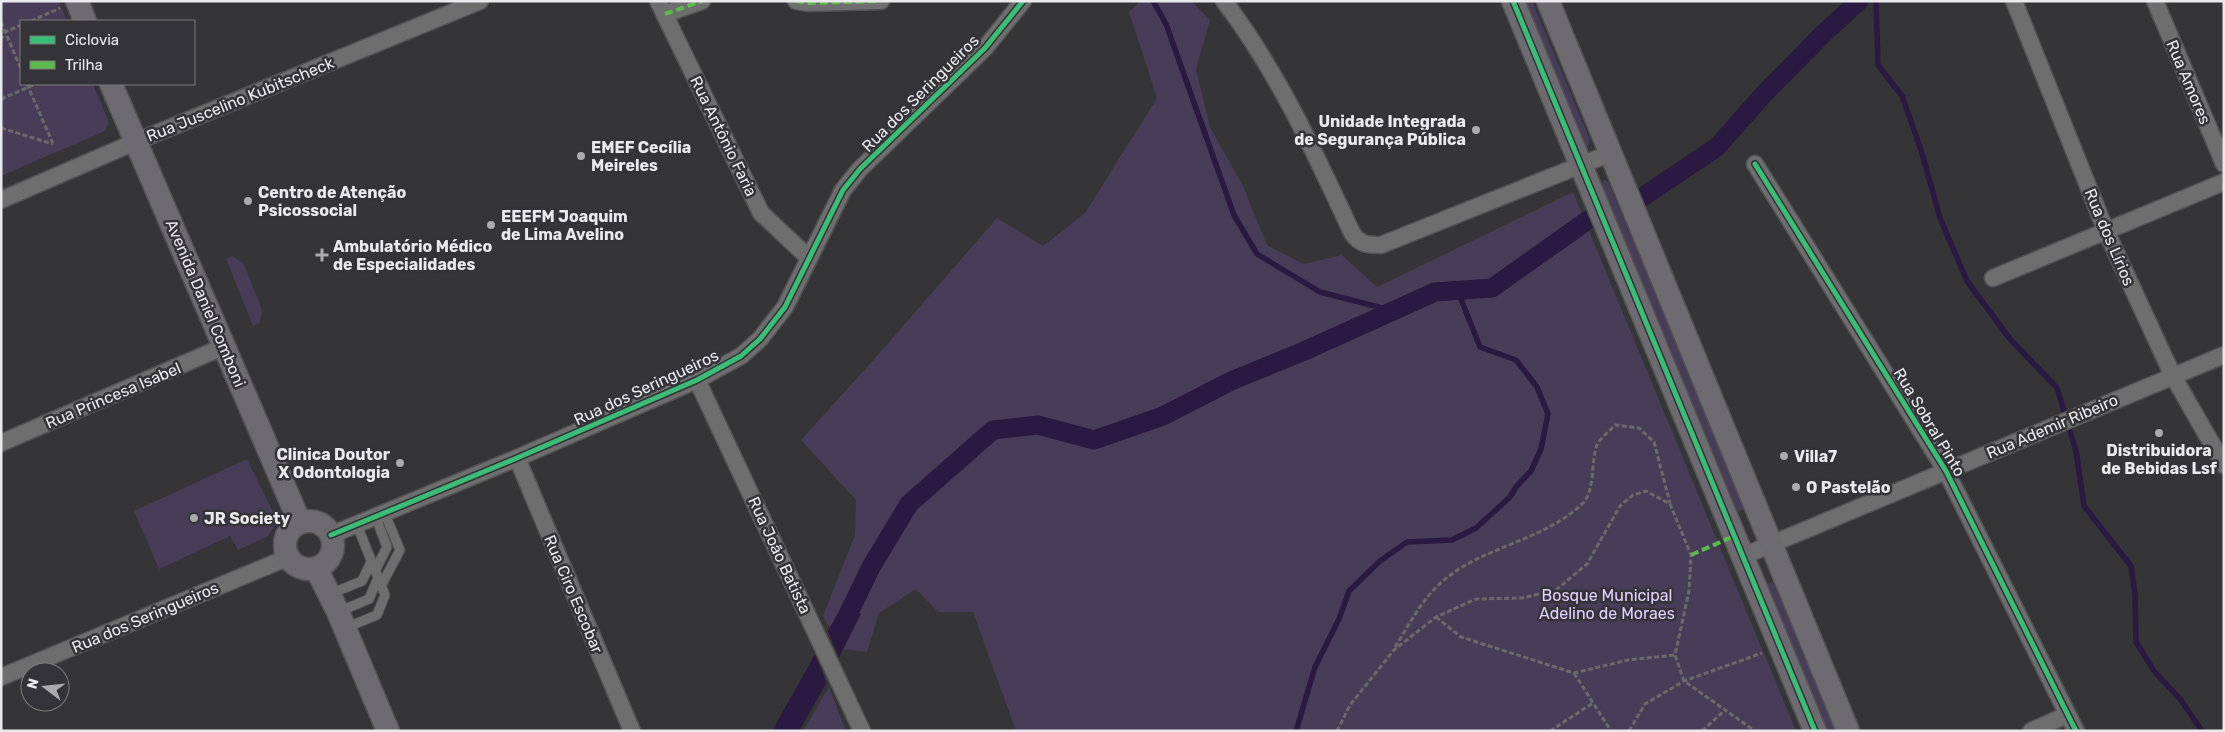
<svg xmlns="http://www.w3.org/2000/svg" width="2225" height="732" viewBox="0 0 2225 732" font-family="Rubik,sans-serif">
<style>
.green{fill:#473d58}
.water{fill:#2a1940}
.pier{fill:#353436}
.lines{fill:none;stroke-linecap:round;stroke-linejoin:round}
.stream{stroke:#2a1940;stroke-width:5.5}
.canal{stroke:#2a1940;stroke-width:19}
.lane-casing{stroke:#525153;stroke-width:11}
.street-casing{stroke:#525153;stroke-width:19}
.secondary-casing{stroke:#525153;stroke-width:25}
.path{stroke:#6a6a6b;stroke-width:3;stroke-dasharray:5 2.5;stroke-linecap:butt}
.lane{stroke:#6e6e6f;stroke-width:9}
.street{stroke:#6e6e6f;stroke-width:16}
.secondary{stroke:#6d6b70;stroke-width:22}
.quiet{stroke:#5cbc4b;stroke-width:4;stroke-dasharray:8 4;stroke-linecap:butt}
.cycleway-casing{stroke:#343337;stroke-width:8}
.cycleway{stroke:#3abd76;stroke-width:5}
.poi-dot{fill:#abaaac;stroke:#343337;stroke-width:2}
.labels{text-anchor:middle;stroke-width:5;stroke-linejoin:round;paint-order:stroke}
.street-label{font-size:16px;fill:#eae9ec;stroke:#343337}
.poi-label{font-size:16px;font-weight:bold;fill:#eae9ec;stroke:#343337;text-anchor:start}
.park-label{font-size:16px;fill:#e0d0fe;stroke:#343337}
</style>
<rect width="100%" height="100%" fill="#353436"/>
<!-- green -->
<path class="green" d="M1,1H59L67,21H21V84H93L109,122L105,131L1,176Z
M1140,1H1191L1210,20L1196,69L1210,127L1243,186L1267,245L1303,264L1342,255L1377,287L1573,192L1796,731H1016L973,612H938L916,589L879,613L867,652L842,649L823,616L855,535L856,500L801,440L876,357L997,218L1043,246L1085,213L1157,98L1129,12Z
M1523,1H1532L1590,140L1588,147L1582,143Z
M1603,180L1608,182L1746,508L1738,512L1602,185Z
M233,256L244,264L262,310L260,323L253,326L226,259Z
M247,459L275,516L273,528L268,536L238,550L230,536L159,569L134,511Z
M1773,582L1836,731H1828L1766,584Z
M829,687L846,731H803Z"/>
<!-- water -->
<path class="water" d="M842,606L861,614L823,689L799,731H772Z"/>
<!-- pier -->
<path class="pier" d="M827,629L840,660L827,684L814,652Z"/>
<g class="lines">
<!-- stream -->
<path class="stream" d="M1153,1L1166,24L1234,215L1257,254L1320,292L1394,311
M1876,1L1878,65L1902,96L1921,150L1940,218L1967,281L2010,339L2057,388L2076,451L2084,506L2131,566L2135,594L2136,642L2154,671L2181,700L2202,731
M1296,731L1315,667L1339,619L1349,591L1380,561L1407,542L1452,540L1476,528L1510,497L1516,487L1531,471L1541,449L1548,414L1537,387L1516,360L1480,347L1461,299L1465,290"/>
<!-- canal -->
<path class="canal" d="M1641,198L1717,147L1763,95L1822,35L1859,1
M839,633L871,567L909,504L993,430L1038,425L1094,440L1163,416L1231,381L1302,352L1435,292L1492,288L1588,220"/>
<!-- lane casing -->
<g class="lane-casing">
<path id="lane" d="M375,571L387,547L376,518
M381,586L400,550L385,514
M330,594L362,581L371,562
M338,612L369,599L378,578
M345,628L377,615L385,595L357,525"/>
</g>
<!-- street casing -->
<g class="street-casing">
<path id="street" d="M658,1L761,213L809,258
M796,1L808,3L881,1
M1224,1C1278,72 1315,153 1352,233C1360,245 1368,245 1381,245L1611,153
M2014,1L2106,231L2173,376L2224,465
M2155,1L2224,164
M665,14L702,1
M1755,164L1946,471L2076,731
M1,200L135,142L480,1
M1993,278L2224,182
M697,380L862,731
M1,443L225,346
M517,458L632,731
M331,535L517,458L697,380L741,356L760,339L785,307L843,190L860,169L985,48L1023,1
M1743,556L2224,355
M1,677L289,557
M2031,731L2067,715"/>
</g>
<!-- secondary casing -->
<g class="secondary-casing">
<path id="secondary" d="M77,1L85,21
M1513,1L1815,731
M1548,1L1848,731
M111,84L300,523
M285 545a24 24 0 1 1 48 0a24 24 0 1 1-48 0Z
M316,568L338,612L388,731"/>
</g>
<!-- path -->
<path class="path" d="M31,21L60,8
M1,22L21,69
M1,40L5,32L21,25
M27,84L53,144
M1,99L36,84
M1,128L53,144
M1436,617L1461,637L1574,673L1628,660L1675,655
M1395,647C1409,625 1423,597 1444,580C1484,546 1544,541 1583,503C1595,491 1591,460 1597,445C1600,438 1610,431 1615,425L1639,428L1654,442L1670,503
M1574,673L1611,731
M1337,731L1350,705L1394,650L1436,617L1476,599L1522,598L1556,590L1587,564L1620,506L1633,495L1646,491L1670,504L1691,555L1689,591L1675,655L1684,681L1755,731
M1550,731L1593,703
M1629,731L1645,704L1684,681L1762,653
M1702,731L1726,709"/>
<!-- lane -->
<use href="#lane" class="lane"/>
<!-- street -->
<use href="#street" class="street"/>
<!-- secondary -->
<use href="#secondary" class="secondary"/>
<!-- quiet -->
<path class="quiet" d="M796,1L808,3L881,1
M665,14L702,1
M1691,555L1734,536"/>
<!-- cycleway casing -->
<g class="cycleway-casing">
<path id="cycleway" d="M1513,1L1815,731
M1755,164L1946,471L2076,731
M331,535L517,458L697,380L741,356L760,339L785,307L843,190L860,169L985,48L1023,1"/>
</g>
<!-- cycleway -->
<use href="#cycleway" class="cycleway"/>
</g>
<!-- markers -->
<g class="poi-dot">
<circle cx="1476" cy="130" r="5"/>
<circle cx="581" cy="156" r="5"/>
<circle cx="248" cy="201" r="5"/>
<circle cx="491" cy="225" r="5"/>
<path d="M319.5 247.5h5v5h5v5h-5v5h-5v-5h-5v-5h5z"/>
<circle cx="2159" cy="433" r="5"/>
<circle cx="1784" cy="456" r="5"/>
<circle cx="400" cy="463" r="5"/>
<circle cx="1796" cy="487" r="5"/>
<circle cx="194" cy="518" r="5"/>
</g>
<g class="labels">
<!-- street labels -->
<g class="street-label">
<text transform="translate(2189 82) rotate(67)" y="6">Rua Amores</text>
<text transform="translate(920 93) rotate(-45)" y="6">Rua dos Seringueiros</text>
<text transform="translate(240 99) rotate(-22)" y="6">Rua Juscelino Kubitscheck</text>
<text transform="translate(724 136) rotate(64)" y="6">Rua Antônio Faria</text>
<text transform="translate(2110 237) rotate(67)" y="6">Rua dos Lírios</text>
<text transform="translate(206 303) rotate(67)" y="6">Avenida Daniel Comboni</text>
<text transform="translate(646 387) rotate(-25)" y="6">Rua dos Seringueiros</text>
<text transform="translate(113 395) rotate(-23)" y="6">Rua Princesa Isabel</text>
<text transform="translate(1930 422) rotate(59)" y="6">Rua Sobral Pinto</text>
<text transform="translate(2052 426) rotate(-23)" y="6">Rua Ademir Ribeiro</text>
<text transform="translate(780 555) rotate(65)" y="6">Rua João Batista</text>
<text transform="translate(574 594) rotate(67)" y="6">Rua Ciro Escobar</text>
<text transform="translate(145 617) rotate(-23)" y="6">Rua dos Seringueiros</text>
</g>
<!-- poi labels -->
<g class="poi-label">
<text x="1466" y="127" text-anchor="end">Unidade Integrada<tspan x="1466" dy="18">de Segurança Pública</tspan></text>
<text x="591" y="153">EMEF Cecília<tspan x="591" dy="18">Meireles</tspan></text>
<text x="258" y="198">Centro de Atenção<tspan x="258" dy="18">Psicossocial</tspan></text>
<text x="501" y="222">EEEFM Joaquim<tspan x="501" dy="18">de Lima Avelino</tspan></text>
<text x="333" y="252">Ambulatório Médico<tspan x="333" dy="18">de Especialidades</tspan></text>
<text x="2159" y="456" text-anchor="middle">Distribuidora<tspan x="2159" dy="18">de Bebidas Lsf</tspan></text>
<text x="390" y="460" text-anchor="end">Clinica Doutor<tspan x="390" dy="18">X Odontologia</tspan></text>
<text x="1794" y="462">Villa7</text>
<text x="1806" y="493">O Pastelão</text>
<text x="204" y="524">JR Society</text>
</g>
<!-- park labels -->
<g class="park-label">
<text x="1607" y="601">Bosque Municipal<tspan x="1607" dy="18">Adelino de Moraes</tspan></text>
</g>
</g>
<!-- border -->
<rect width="2225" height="732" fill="none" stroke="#eae9ec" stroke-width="5"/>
<!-- legend -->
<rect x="20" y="20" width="175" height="65" fill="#343337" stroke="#7d7c7f"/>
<rect x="30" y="36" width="25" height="8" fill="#3abd76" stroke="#7d7c7f"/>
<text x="65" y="45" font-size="15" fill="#eae9ec">Ciclovia</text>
<rect x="30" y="61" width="25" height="8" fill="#5cbc4b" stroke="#7d7c7f"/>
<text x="65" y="70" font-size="15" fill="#eae9ec">Trilha</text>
<!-- north arrow -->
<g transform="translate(45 687) rotate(286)"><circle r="24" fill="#343337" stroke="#7d7c7f"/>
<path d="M0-4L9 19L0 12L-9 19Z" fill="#abaaac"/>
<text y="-8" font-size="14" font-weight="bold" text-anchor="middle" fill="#eae9ec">N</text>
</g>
</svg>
